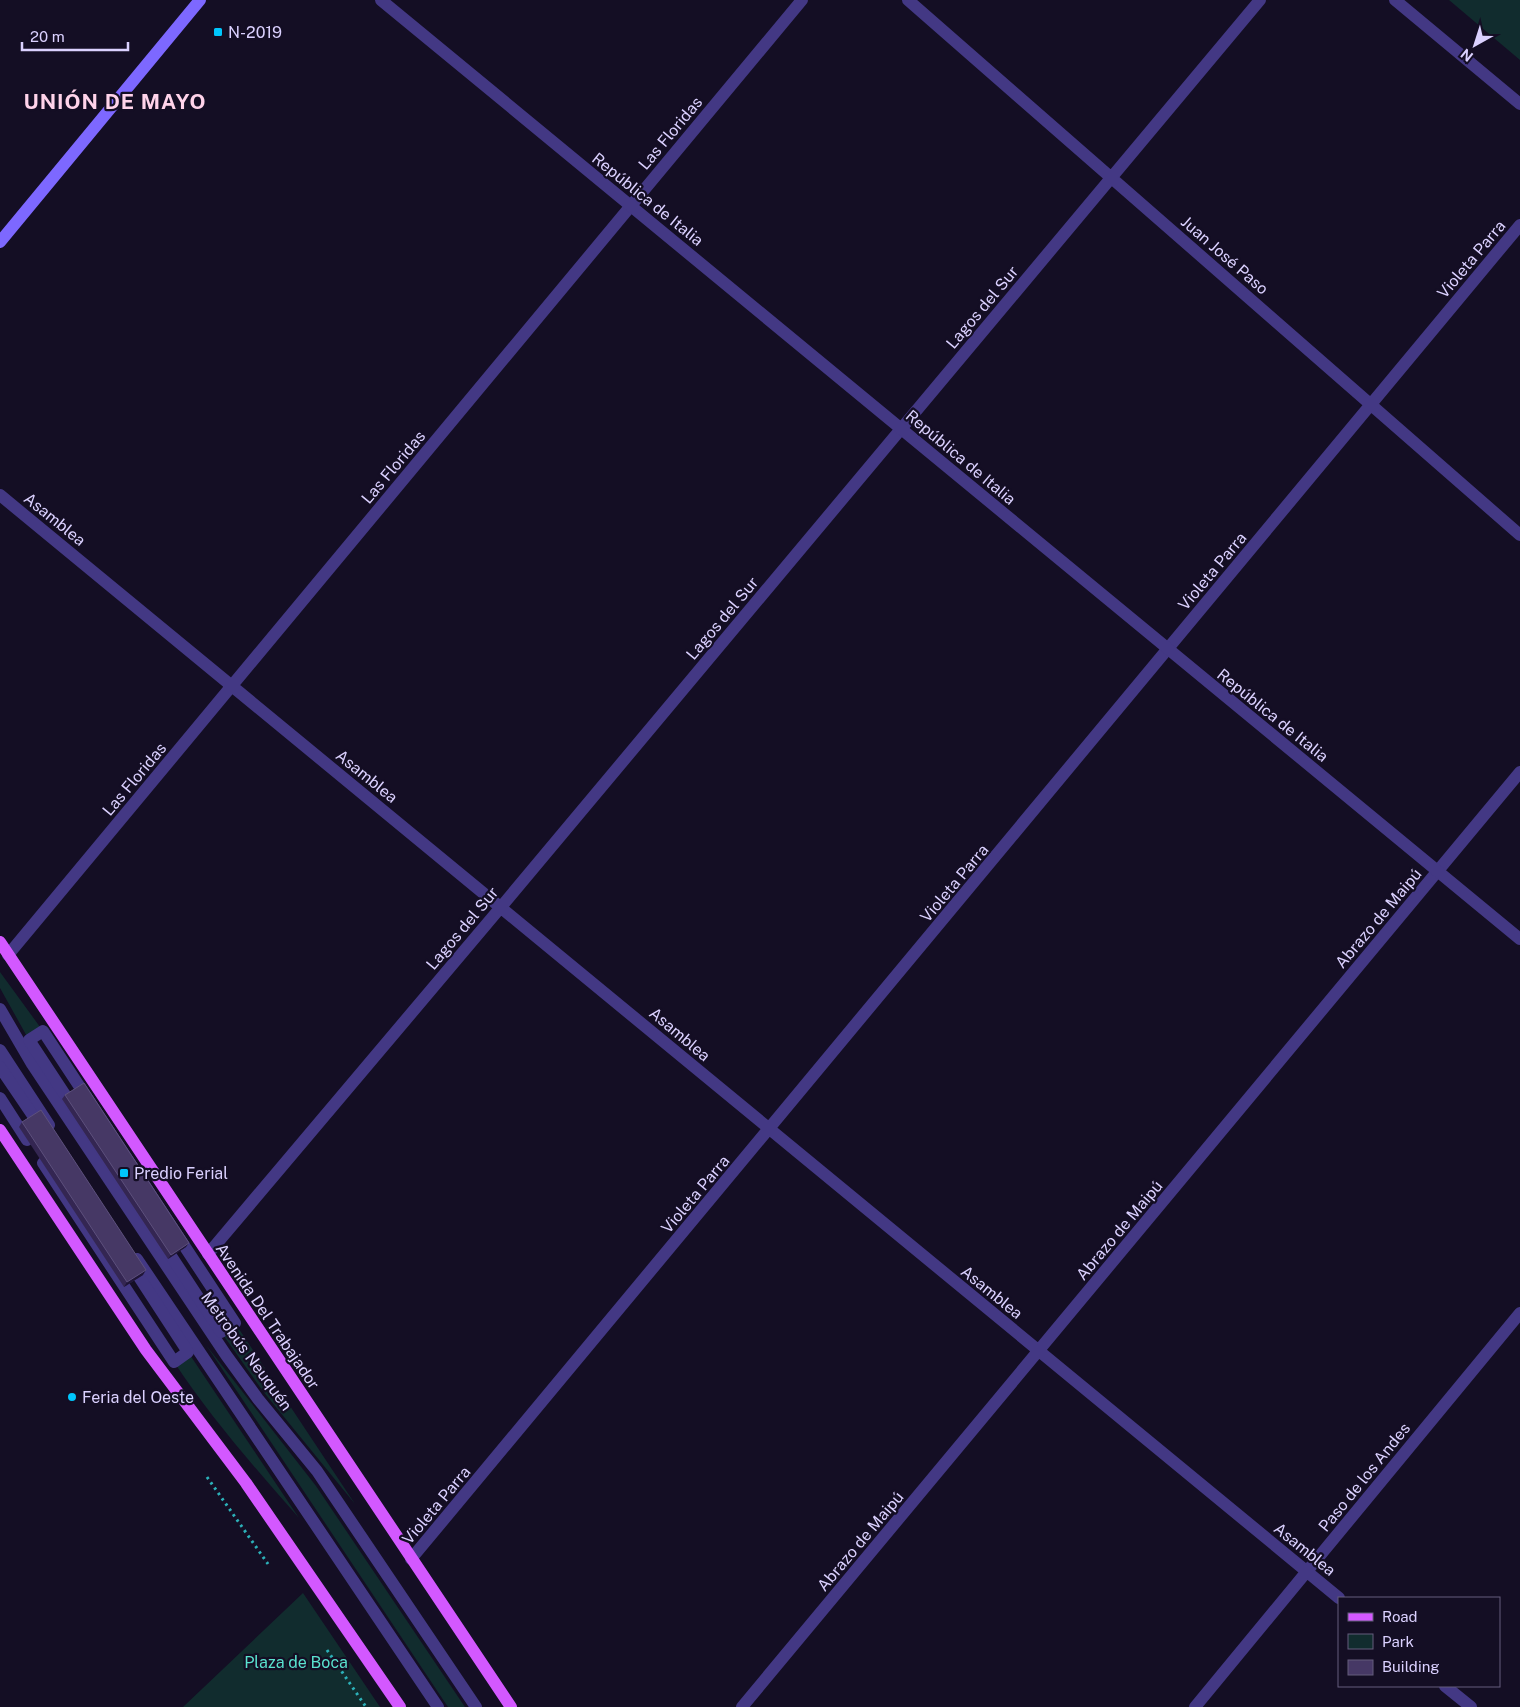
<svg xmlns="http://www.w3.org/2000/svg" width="1520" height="1707" viewBox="0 0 1520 1707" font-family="'Public Sans',sans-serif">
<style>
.green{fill:#112c2e}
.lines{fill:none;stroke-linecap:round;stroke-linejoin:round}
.path{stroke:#2cb0b8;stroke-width:3;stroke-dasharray:2.5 4;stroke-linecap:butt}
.service{stroke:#433884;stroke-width:12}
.pedestrian{stroke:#433884;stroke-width:12}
.minor{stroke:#433884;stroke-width:12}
.tertiary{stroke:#433884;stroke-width:12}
.secondary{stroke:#7d68ff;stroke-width:12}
.primary{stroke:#d358ff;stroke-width:12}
.wall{fill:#342652}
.shaded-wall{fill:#1f1538}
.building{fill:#463865;stroke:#5d507d}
.poi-dot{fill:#00c6fc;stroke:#140e24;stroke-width:2}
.labels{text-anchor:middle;stroke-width:4.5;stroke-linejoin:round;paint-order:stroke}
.poi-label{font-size:16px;fill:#dbd1ff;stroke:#140e24;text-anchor:start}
.street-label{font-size:16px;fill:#dbd1ff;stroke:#140e24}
.park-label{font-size:16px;fill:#5ae2cf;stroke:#140e24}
.district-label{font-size:21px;font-weight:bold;letter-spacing:1px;fill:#ffd3ea;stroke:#140e24}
</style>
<rect width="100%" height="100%" fill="#140e24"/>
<!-- green -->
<path class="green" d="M1449,0H1520V60Z
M0,972L43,1031L29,1040L0,988Z
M235,1323L355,1504L262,1390L221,1332Z
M206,1345L316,1486L465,1707H448Z
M188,1352L299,1518C255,1468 211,1418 174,1362Z
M303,1593L380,1707H183Z"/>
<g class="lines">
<!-- path -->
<path class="path" d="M207,1477L268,1564
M327,1650L366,1707"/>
<!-- service -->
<path class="service" d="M0,1009L32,1064L226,1355L258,1399L317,1471L476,1707
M0,1050L49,1125
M137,1259L438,1707"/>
<!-- pedestrian -->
<path class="pedestrian" d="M43,1031L235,1323L221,1332L29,1040Z
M0,1067L42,1129
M0,1098L27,1140
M43,1163L174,1362L188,1352L130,1263"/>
<!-- minor -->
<path class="minor" d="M908,0L1520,535
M1395,0L1520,104
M0,495L1339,1598
M8,955L802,0
M208,1254L501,907L1260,0
M411,1559L1520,225
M1445,1686L1471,1707
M742,1707L1520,772
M1195,1707L1520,1313"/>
<!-- tertiary -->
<path class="tertiary" d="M381,0L1520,939"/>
<!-- secondary -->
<path class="secondary" d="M0,242L200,0"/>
<!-- primary -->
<path class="primary" d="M0,942L511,1707
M0,1130L146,1350L246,1483L400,1707"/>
</g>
<!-- wall -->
<path class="wall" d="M65,1095L186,1247L168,1259L62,1099Z
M22,1122L143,1275L124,1287L19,1127Z"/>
<!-- shaded-wall -->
<path class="shaded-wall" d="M189,1243L186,1247L168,1259L171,1255Z
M146,1270L143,1275L124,1287L127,1282Z"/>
<!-- building -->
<path class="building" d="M84,1083L189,1243L171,1255L65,1095Z
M41,1110L146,1270L127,1282L22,1122Z"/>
<!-- markers -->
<g class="poi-dot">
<rect x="213" y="27" width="10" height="10" rx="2.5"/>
<rect x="119" y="1168" width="10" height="10" rx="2.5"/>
<circle cx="72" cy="1397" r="5"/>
</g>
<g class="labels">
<!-- poi labels -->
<g class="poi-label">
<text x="228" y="38">N-2019</text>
<text x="134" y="1179">Predio Ferial</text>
<text x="82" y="1403">Feria del Oeste</text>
</g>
<!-- street labels -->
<g class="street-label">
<text transform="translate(670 133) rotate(-50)" y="6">Las Floridas</text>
<text transform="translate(648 199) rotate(39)" y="6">República de Italia</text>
<text transform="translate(1225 255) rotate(41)" y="6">Juan José Paso</text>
<text transform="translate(1471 259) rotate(-50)" y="6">Violeta Parra</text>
<text transform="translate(982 307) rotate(-50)" y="6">Lagos del Sur</text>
<text transform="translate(961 457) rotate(40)" y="6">República de Italia</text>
<text transform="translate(393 467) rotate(-50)" y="6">Las Floridas</text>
<text transform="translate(55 519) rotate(39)" y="6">Asamblea</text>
<text transform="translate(1212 571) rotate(-50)" y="6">Violeta Parra</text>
<text transform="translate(722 618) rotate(-50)" y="6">Lagos del Sur</text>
<text transform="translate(1273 715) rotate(39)" y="6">República de Italia</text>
<text transform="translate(367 776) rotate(39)" y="6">Asamblea</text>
<text transform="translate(134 779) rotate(-50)" y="6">Las Floridas</text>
<text transform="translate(954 883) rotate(-50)" y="6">Violeta Parra</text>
<text transform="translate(1378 918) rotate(-50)" y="6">Abrazo de Maipú</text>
<text transform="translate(462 928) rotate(-50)" y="6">Lagos del Sur</text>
<text transform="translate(680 1034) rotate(40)" y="6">Asamblea</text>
<text transform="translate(695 1194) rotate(-50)" y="6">Violeta Parra</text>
<text transform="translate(1119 1230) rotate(-50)" y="6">Abrazo de Maipú</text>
<text transform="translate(992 1292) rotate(39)" y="6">Asamblea</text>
<text transform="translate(268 1316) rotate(56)" y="6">Avenida Del Trabajador</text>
<text transform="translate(247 1351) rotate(54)" y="6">Metrobús Neuquén</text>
<text transform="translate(1364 1477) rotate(-51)" y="6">Paso de los Andes</text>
<text transform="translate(436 1505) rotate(-50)" y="6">Violeta Parra</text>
<text transform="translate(860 1541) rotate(-50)" y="6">Abrazo de Maipú</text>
<text transform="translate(1305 1549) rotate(39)" y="6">Asamblea</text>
</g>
<!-- park labels -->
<g class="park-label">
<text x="296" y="1668">Plaza de Boca</text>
</g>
<!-- district labels -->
<g class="district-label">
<text x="115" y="109">UNIÓN DE MAYO</text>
</g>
</g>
<!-- legend -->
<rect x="1338" y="1597" width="162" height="90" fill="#140e24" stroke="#645c7c"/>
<rect x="1348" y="1613" width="25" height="8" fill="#d358ff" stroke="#645c7c"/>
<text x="1382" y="1622" font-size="15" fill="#dbd1ff">Road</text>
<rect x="1348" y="1634" width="25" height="15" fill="#112c2e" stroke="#645c7c"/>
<text x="1382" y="1647" font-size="15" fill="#dbd1ff">Park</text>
<rect x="1348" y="1660" width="25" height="15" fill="#463865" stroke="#645c7c"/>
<text x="1382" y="1672" font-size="15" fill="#dbd1ff">Building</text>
<!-- north arrow -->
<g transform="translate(1475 45) rotate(219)" stroke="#140e24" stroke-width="4" paint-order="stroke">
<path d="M0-4L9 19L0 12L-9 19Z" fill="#dbd1ff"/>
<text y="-8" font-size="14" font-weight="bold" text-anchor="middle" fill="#dbd1ff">N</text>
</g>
<!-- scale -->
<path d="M22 42v8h106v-8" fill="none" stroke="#dbd1ff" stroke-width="2.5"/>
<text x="30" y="42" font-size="15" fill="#dbd1ff" stroke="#140e24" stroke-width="4" paint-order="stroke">20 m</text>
</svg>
